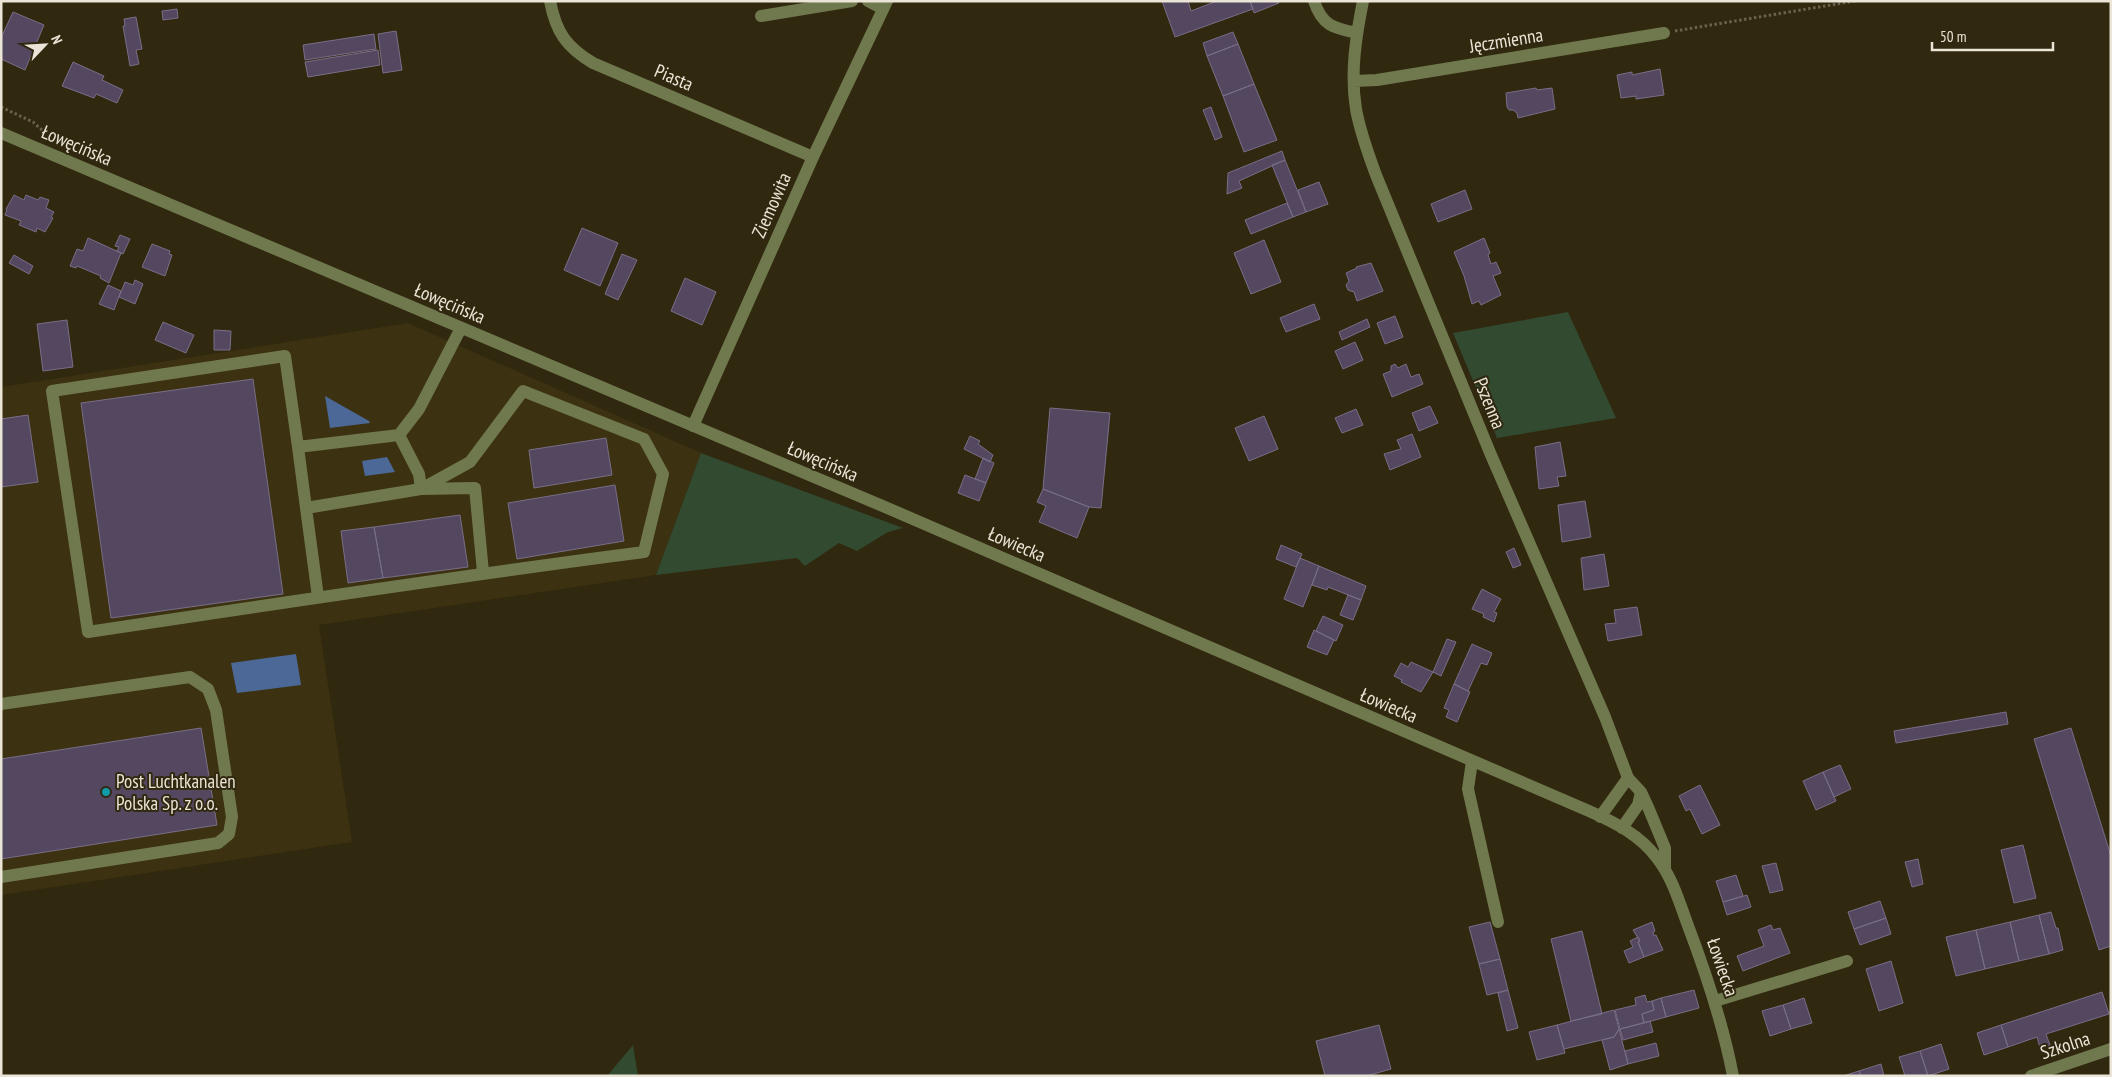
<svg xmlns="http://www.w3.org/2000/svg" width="2112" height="1077" viewBox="0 0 2112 1077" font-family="'PT Sans Narrow',sans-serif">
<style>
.built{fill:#3c3110}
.green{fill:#324a30}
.water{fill:#4c6897}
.building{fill:#534860;stroke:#796e87}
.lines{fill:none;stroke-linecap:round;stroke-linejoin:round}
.path{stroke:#6a624d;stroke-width:3;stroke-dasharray:2.5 2.5;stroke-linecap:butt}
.minor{stroke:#70794e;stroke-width:12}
.culture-dot{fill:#0f9aa8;stroke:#30280f;stroke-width:2}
.labels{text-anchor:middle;stroke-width:4;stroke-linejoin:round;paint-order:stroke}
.street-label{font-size:19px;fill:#eae5d6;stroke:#30280f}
.poi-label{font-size:19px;fill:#eae5d6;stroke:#30280f;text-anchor:start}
</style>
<rect width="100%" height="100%" fill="#30280f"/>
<!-- built -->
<path class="built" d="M408,323L701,453L656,575L319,625L352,842L1,895V387Z"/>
<!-- green -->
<path class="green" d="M1568,312L1616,418L1497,438L1453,333Z
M701,453L903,528L888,532L857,551L839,543L805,566L797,558L656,575Z
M633,1045L638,1076H607Z"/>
<!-- water -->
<path class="water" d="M325,396L369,421L370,423L330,428Z
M387,457L395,472L365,476L362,461Z
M296,654L301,685L237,693L231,663Z"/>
<!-- building -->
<path class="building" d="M1162,1H1188L1191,11L1217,1H1250L1253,9L1175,37Z
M1250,1H1278L1279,3L1254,13Z
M177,9L178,18L163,20L162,11Z
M13,12L44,25L25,70L1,59V38Z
M136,17L142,49L136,50L139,64L130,66L123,26H125L124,19Z
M396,31L402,70L383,73L378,34Z
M1233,32L1238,44L1207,56L1203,43Z
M374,34L376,49L305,60L303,45Z
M1238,44L1254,84L1223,96L1207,56Z
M378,50L380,65L308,77L305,62Z
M73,62L104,76L102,80L123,90L117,103L96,94L94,98L62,86Z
M1660,69L1664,95L1636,99V96L1621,98L1617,75L1632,72V75Z
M1254,84L1277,140L1244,152L1223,96Z
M1536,88L1537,90L1552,88L1555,109L1518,118L1517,113L1513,110H1509L1507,107L1506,93Z
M1211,107L1222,137L1215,140L1203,110Z
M1282,151L1285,160L1239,181L1242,188L1227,194L1228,173Z
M1285,160L1306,212L1293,217L1272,165Z
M1319,182L1328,204L1306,212L1298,190Z
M1465,190L1472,209L1438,222L1431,204Z
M14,195L24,200L26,195L38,200L40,197L49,200L46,208L54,212L51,217L53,218L45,232L37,228L36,232L19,225L21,221L5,215L7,210L6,209Z
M1287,203L1293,217L1251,234L1245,220Z
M582,228L618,243L600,286L564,270Z
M120,235L130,239L123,254L117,251L119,247L115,246Z
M88,238L121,253L109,283L100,278L101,276L77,266L76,268L70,266L77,249L83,251Z
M1484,238L1490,253L1488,255L1491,264L1496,262L1501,273L1493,276L1501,295L1481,305L1479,301L1472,304L1464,276L1454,252Z
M1264,240L1281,282L1251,294L1234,253Z
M152,244L170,251L169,254L172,255L165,276L142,267Z
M622,254L637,260L618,300L605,294Z
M14,255L33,266L29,274L9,263Z
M1371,263L1383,291L1357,301L1354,292L1348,290L1346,285L1349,281L1346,273L1357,268L1356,267Z
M685,278L716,292L702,325L671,311Z
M135,280L143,284L135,304L119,297L125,282L133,285Z
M108,285L121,291L114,310L99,304Z
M1314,304L1320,319L1286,332L1280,318Z
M1395,316L1403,337L1385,344L1377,323Z
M1367,319L1370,327L1342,340L1339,332Z
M67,320L73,367L43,371L37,324Z
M163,322L194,335L186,353L155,340Z
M214,330L231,331L230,350H214Z
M1355,342L1363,360L1343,369L1335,351Z
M1395,364L1398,368L1406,364L1411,377L1419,374L1423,384L1392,397L1383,374L1391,371V366Z
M253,379L283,594L111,618L81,403Z
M1430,406L1438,423L1419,431L1412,413Z
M1050,408L1110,413L1101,508L1089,507L1043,489Z
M1356,409L1363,425L1342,433L1335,418Z
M28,415L38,482L1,487V419Z
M1264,416L1278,449L1249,461L1235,428Z
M1412,434L1421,457L1390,470L1384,454L1401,449L1397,440Z
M970,436L980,441L978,444L993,455L990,462L964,449Z
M606,438L612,475L534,488L529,450Z
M1560,442L1566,476L1557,477L1559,486L1539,489L1535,447Z
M983,458L994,463L986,483L975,479Z
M965,475L986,483L979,501L958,493Z
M615,485L624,541L517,559L508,503Z
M1043,489L1089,507L1077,538L1039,522L1046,506L1037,502Z
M1585,501L1591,537L1562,542L1558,505Z
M460,515L468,567L383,578L374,527Z
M374,527L383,578L348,583L341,531Z
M1281,545L1302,554L1296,567L1276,559Z
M1514,548L1521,565L1513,568L1506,552Z
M1604,554L1609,586L1584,590L1581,558Z
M1300,558L1319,566L1303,607L1284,599Z
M1319,566L1366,586L1361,600L1328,587L1327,590L1312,585Z
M1482,589L1501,599L1494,612L1497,613L1494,622L1483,617L1484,614L1472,609Z
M1348,595L1361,600L1353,620L1340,615Z
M1637,607L1642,635L1608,641L1605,624L1616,623L1614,610Z
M1323,616L1343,625L1336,641L1316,631Z
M1314,630L1334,640L1327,655L1307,647Z
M1447,639L1456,642L1441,676L1433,672Z
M1472,644L1492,653L1487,665L1481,663L1468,691L1454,684Z
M1411,662L1433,672L1421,692L1401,682L1402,680L1394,676L1401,663L1408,667Z
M1454,684L1470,692L1457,722L1446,717L1449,710L1444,708Z
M2006,712L2008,724L1896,743L1894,731Z
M201,728L217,825L1,859V759Z
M2071,728L2111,856V946L2099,950L2034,739Z
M1840,765L1851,789L1834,797L1823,772Z
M1823,772L1836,801L1816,810L1803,781Z
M1700,785L1720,825L1702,834L1690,809L1686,811L1679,796Z
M2023,845L2036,898L2014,903L2001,850Z
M1918,859L1923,884L1912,887L1905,862Z
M1776,863L1783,890L1770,893L1762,866Z
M1736,875L1743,896L1723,902L1716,881Z
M1747,895L1751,907L1727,915L1723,902Z
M1880,901L1886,918L1854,929L1848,912Z
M2051,912L2056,928H2058L2063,950L2049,954L2039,915Z
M2039,915L2049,954L2019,961L2010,922Z
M1886,918L1891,934L1860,945L1854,929Z
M1490,922L1500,959L1479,964L1469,927Z
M1652,922L1655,931L1653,932L1654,936L1656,935L1663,950L1644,957L1638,942L1640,941L1633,930Z
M2010,922L2019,961L1985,969L1976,930Z
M1771,925L1773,930L1780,928L1790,953L1743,971L1737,956L1764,946L1758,930Z
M1976,930L1985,969L1956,976L1946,937Z
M1582,931L1602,1014L1571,1021L1551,939Z
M1638,937L1640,941L1638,942L1644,957L1629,963L1624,951L1633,947L1630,941Z
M1500,959L1508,990L1487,995L1479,964Z
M1891,961L1903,1003L1879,1011L1866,969Z
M1508,990L1518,1028L1507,1031L1498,993Z
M1694,990L1699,1008L1666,1017L1661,998Z
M2102,992L2109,1014L2046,1034L2050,1045L2040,1048L2037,1037L2008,1047L2001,1025Z
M1645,995L1647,1002L1652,1001L1654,1010L1642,1014L1644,1023L1620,1029L1615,1010L1636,1005L1635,998Z
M1661,998L1666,1017L1644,1023L1642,1014L1654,1010L1652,1001Z
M1804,998L1812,1023L1791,1029L1783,1005Z
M1783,1005L1791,1029L1770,1036L1762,1011Z
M1614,1010L1619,1029L1614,1037L1564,1049L1557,1025Z
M1650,1021L1653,1032L1623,1040L1620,1029Z
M1379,1025L1391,1069L1366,1076H1325L1316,1041Z
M1557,1025L1565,1053L1537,1060L1529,1032Z
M2001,1025L2008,1047L1984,1055L1977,1033Z
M1619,1029L1628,1064L1610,1070L1602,1040L1614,1037Z
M1656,1043L1659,1056L1628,1064L1625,1051Z
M1941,1044L1949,1069L1928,1076L1920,1051Z
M1920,1051L1928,1076H1905L1899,1057Z
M1881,1064L1884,1076H1861L1859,1071Z
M1859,1071L1861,1076H1843Z"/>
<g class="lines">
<!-- path -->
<path class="path" d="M1675,31L1855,1
M1,107L33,122L51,138"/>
<!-- minor -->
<path class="minor" d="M550,1C556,32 566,47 593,63L813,157
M868,1L883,9
M1314,1C1322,26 1334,28 1357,33
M1363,1C1356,36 1350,73 1356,109C1360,132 1368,153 1376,175L1491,455L1605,717L1628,778L1641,792L1648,807L1665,848V869
M761,16L852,1
M1354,81L1377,80L1664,33
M1,133L885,507L1589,811C1614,822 1640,835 1657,858C1672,877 1679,901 1687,923C1706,973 1723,1023 1733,1076
M693,426L813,157L887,1
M399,435L419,474L421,489L475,488L483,572
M298,447L306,508
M318,597L306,508L421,489L470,462L523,391L644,439L663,474L644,552C458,576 273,604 88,632L52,391L285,356L298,447L399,435L419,409L461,328
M1,704L190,677L208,689L216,710L232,817L229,834L218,843L1,877
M1472,761L1468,789L1498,922
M1600,817L1628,778
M1622,828L1638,805L1641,792
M1715,1001L1847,961
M2031,1076L2111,1049"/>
</g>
<!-- markers -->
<circle class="culture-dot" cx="106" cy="792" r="5"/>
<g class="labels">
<!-- street labels -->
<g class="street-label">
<text transform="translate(1506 40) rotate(-9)" y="7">Jęczmienna</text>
<text transform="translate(674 77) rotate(23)" y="7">Piasta</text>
<text transform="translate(77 145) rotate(23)" y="7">Łowęcińska</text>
<text transform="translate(771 205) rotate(-66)" y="7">Ziemowita</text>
<text transform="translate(450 303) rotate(23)" y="7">Łowęcińska</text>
<text transform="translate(1490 403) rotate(68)" y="7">Pszenna</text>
<text transform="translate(823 461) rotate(23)" y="7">Łowęcińska</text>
<text transform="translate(1017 544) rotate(23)" y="7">Łowiecka</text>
<text transform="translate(1389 705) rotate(23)" y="7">Łowiecka</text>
<text transform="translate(1723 967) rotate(71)" y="7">Łowiecka</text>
<text transform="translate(2065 1045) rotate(-18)" y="7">Szkolna</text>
</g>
<!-- poi labels -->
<g class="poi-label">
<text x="116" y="788">Post Luchtkanalen<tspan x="116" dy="22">Polska Sp. z o.o.</tspan></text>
</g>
</g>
<!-- border -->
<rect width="2112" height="1077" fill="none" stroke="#eae5d6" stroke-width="5"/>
<!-- north arrow -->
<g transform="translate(45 45) rotate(65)" stroke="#30280f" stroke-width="4" paint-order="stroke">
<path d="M0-4L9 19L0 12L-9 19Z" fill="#eae5d6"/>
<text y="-8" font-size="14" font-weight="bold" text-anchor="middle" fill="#eae5d6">N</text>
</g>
<!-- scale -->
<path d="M1932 42v8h121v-8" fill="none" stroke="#eae5d6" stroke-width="2.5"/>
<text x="1940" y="42" font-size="15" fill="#eae5d6" stroke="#30280f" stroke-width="4" paint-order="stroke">50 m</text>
</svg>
